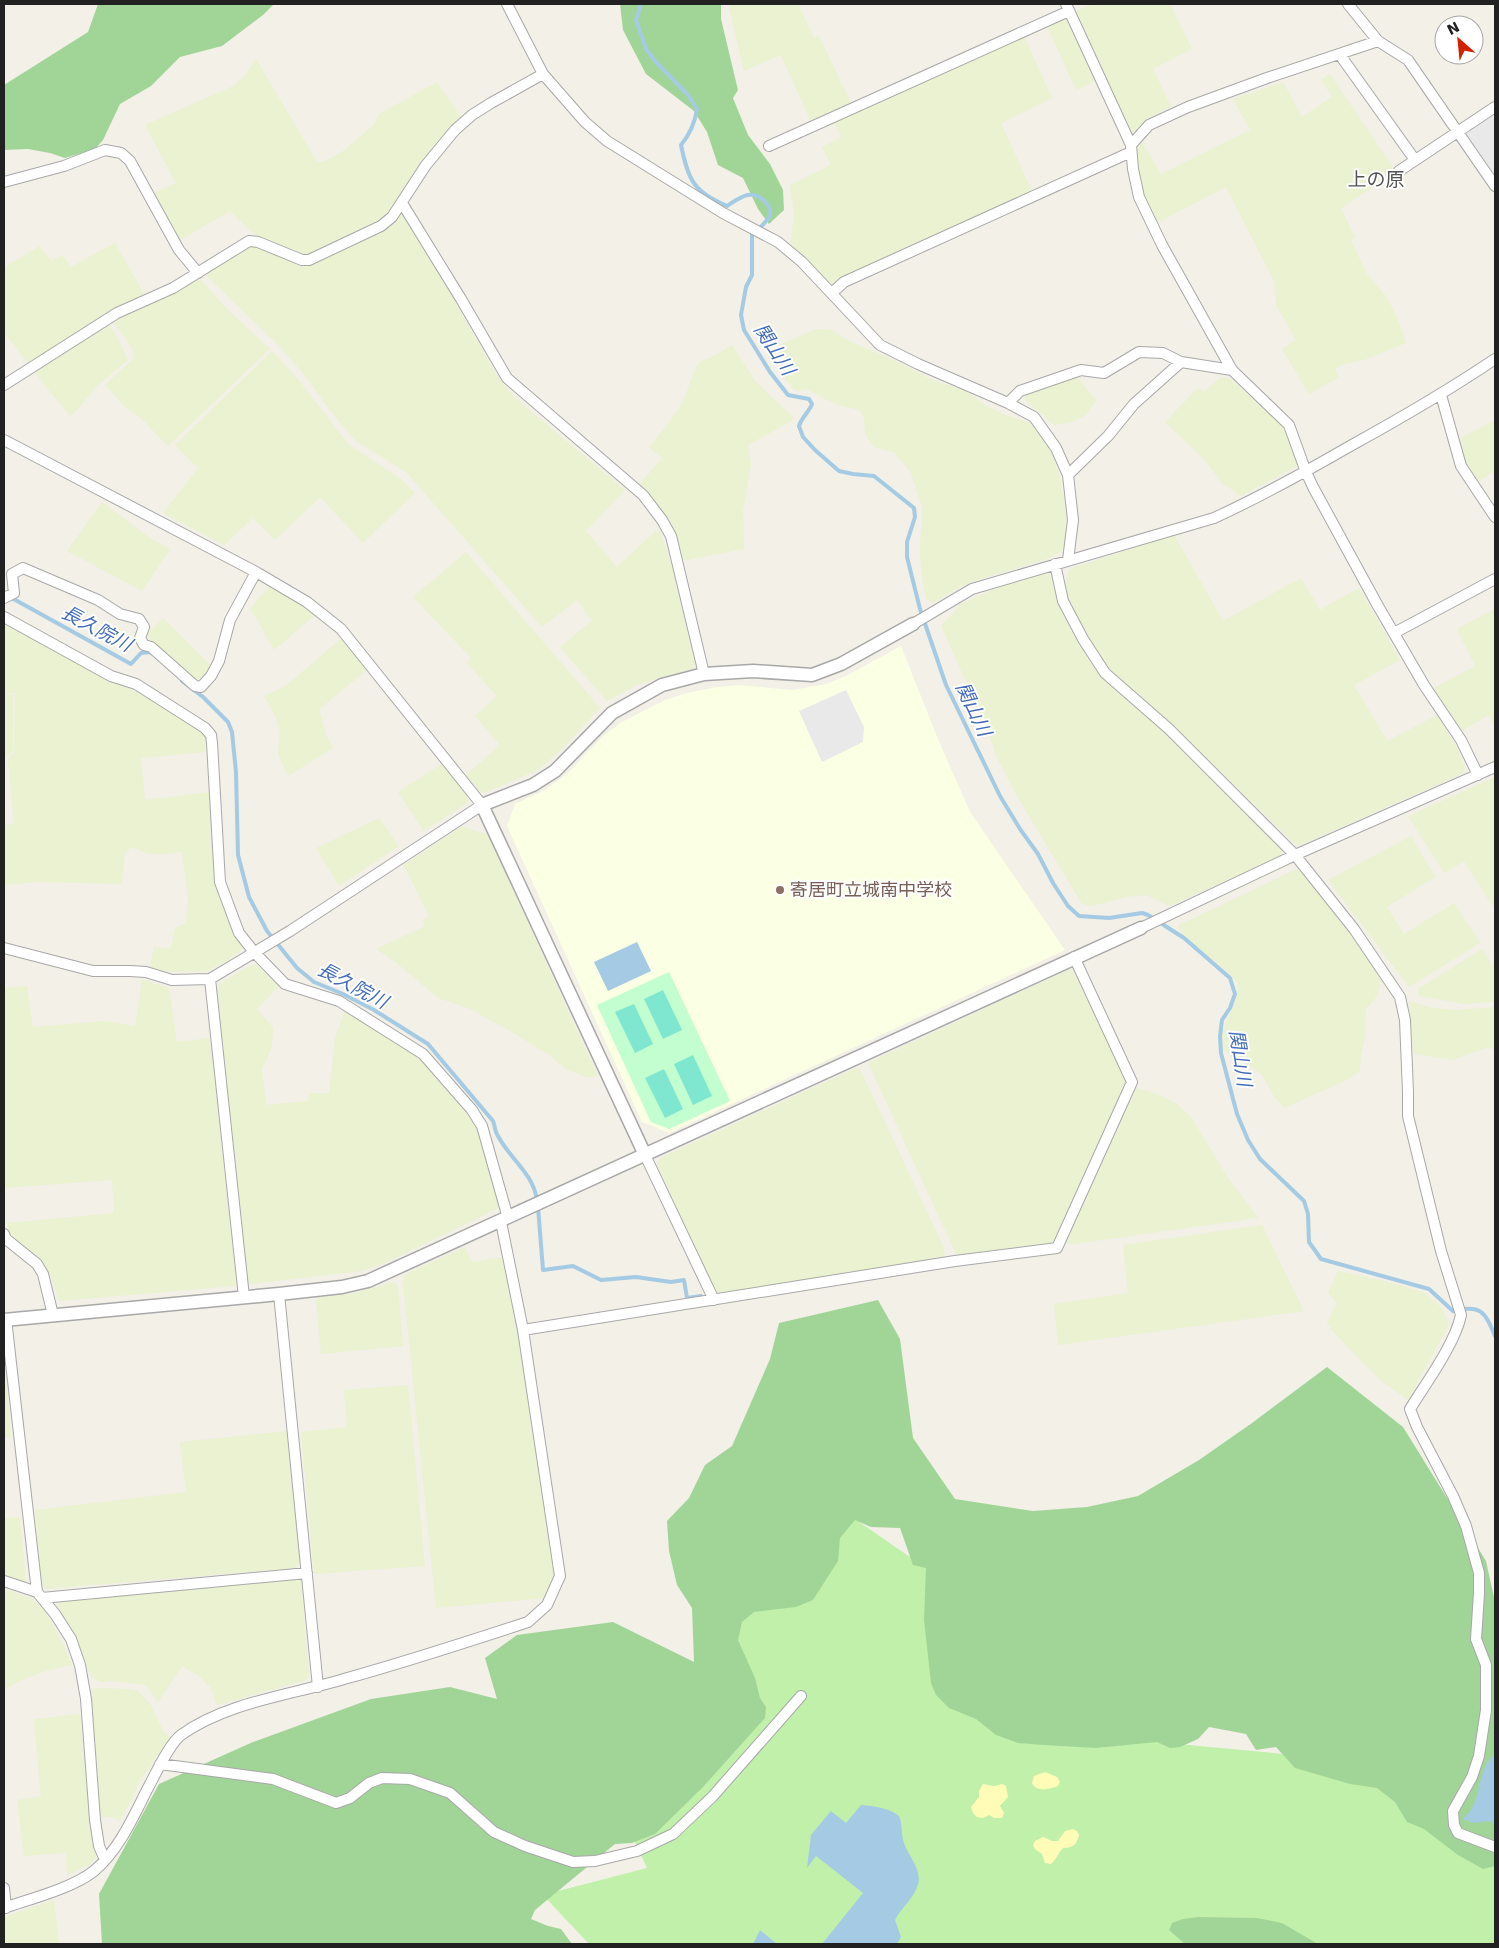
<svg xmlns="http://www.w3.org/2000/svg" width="1499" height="1948" viewBox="0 0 1499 1948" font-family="'DejaVu Sans','Noto Sans JP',sans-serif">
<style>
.education{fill:#fbffe3}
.farmland{fill:#eaf2d1}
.grass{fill:#c1f0aa}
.forest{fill:#a1d598}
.sand{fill:#fffcb8}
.park{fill:#c2fed0}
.pitch{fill:#7fe7cf}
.parking{fill:#e9e9e9}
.water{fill:#a4cbe3}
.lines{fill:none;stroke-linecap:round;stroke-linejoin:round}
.stream{stroke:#a4cbe3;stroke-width:4}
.minor-casing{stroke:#a8a8a8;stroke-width:12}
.tertiary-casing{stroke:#a8a8a8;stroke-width:15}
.minor{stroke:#fff;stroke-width:10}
.tertiary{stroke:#fff;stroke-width:12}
.education-dot{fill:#8d6e63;stroke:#fff;stroke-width:2}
.labels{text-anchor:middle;stroke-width:4;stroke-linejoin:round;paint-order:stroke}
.education-label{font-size:18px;fill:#785e54;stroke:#fff;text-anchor:start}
.neighbourhood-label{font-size:19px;fill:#545454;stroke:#fff}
.water-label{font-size:19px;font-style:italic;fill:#436dbb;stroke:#fff}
</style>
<rect width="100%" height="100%" fill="#f2f0e7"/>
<!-- education -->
<path class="education" d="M901,646L938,739L970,812L1065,950L669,1133L642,1122L507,826L515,804L545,790L568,773L603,736L620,723L665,700L686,693L717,687L739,685L793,690L826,684L846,676Z"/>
<!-- farmland -->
<path class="farmland" d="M729,4H798L814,38L819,36L851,103L811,122L781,55L744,71L729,8Z
M1093,4H1170L1192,49L1153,69L1171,107L1156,114L1133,133L1128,131L1074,12Z
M1066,17L1096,81L1076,90L1047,26Z
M1024,36L1052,98L1001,123L1032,191L845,277L832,285L791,243L794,213L790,185L831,165L822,147L842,137L833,122Z
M256,59L317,162L325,161L343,151L374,125L379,114L437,82L461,117L447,130L427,155L382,221L306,257L256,236L230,211L180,240L153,193L176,183L145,125L233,86L245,76Z
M1330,74L1396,172L1341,208L1355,238L1351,240L1367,274L1386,296L1396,315L1406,343L1364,360L1344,364L1335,369L1339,377L1309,394L1282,349L1296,340L1276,305L1274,281L1226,187L1157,223L1143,195L1136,149L1142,142L1161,174L1250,130L1233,99L1283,82L1302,117L1332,97L1321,79Z
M400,214L409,222L417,235L494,371L506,388L522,404L625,490L586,531L617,567L659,528L673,570L695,664L694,669L658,678L635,686L607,701L560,647L592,621L577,600L542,627L406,472L356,441L332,413L302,372L279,346L204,273L245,246L254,245L305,264Z
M115,243L145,296L100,318L30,365L4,333V267L40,246L51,261L62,255L71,267Z
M200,279L229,311L270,349L168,446L141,418L127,409L105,385L133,359L134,353L127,340L112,321L195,280Z
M108,323L119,341L128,360L98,385L76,411L70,416L34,372Z
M817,329L832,330L849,341L896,361L930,379L966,391L985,405L1005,415L1031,423L1048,442L1060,478L1065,506L1066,541L1062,551L1047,559L987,577L960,587L933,603L926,599L922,580L920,553L922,507L911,473L895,453L874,447L865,434L864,418L859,410L841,406L823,398L807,389L796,391L788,383L774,361L781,344Z
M732,345L756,382L793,417V420L748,445L751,464L743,511L744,549L682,561L676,536L670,523L640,484L662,458L649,447L668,424L682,404L696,367L701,361L712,357Z
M272,351L296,377L349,445L401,479L415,493L363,543L320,497L275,540L253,518L224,545L163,513L198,468L175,445Z
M1076,376L1096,400L1086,415L1070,423L1054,425L1024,399L1028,393Z
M1221,377L1231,379L1285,429L1295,454L1297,466L1241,496L1222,483L1204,459L1165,422L1198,388L1204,392Z
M1495,420V471L1479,481L1465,461L1461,438Z
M102,502L150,538L170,549L142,591L67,551Z
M1174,535L1223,621L1301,578L1320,610L1359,588L1400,660L1354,685L1387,741L1437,715L1460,753L1465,769L1462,774L1298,846L1291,840L1161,714L1114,673L1103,662L1072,609L1065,586L1069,569Z
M466,552L600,708L562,749L538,770L484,793L481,792L466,775L500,745L475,716L497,696L467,663L471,658L413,597Z
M1049,572L1058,601L1071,631L1092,666L1118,693L1161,727L1223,789L1282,851L1280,856L1170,906L1146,895L1126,897L1092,906L1082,904L1018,798L996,756L986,723L970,696L966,682L941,626L961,604L997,588Z
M269,586L291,598L315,615L274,650L258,621L250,609Z
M1495,609V729L1488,715L1462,731L1432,689L1475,666L1457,629Z
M163,618L212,667L202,681H194L152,642L147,634Z
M4,623L90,671L121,684L165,707L205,736V752L141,758L145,800L210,792L216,882L234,934L241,945V950L227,961L206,971L170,972L150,967L154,947L171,949L175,928L186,923L188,898L182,852L166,854H149L132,847L125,852L122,884L38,882L4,885V825L14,824L8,758L14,753L15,693H4Z
M341,639L367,670L319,709L326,735L333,748L288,776L278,754L280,733L276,717L264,696L284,687Z
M4,694H13V751L4,758Z
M443,763L467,795L468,800L466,804L424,831L398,792Z
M1495,777V910L1464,861L1444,873L1408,816Z
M379,818L399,846L339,886L316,848Z
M464,827L488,835L598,1077H586L566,1069L549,1055L507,1029L468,1008L438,998L398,964L376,949L425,926L423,920L429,917L404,865L459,828Z
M1411,836L1435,877L1387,907L1404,934L1454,903L1480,943L1409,987L1328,880Z
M1297,869L1302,872L1363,951L1379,976L1381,983L1377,996L1366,1009L1365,1037L1361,1054L1360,1070L1349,1079L1284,1108L1274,1096L1262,1075L1248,1064L1233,1059L1223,1050L1222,1031L1236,1002L1238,984L1227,971L1192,944L1177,926Z
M1482,949L1495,969V1002L1464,1004L1419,996L1418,989Z
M256,964L279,986L257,1009L273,1028L272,1047L262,1069L266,1105L308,1101L309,1093H329L335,1038L346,1009L419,1057L469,1117L476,1127L499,1208L387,1262L362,1271L249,1284L215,990L219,984L248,967Z
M1070,969L1073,971L1126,1081L1054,1242L1049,1245L960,1256L956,1254L869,1065L870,1062Z
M142,979L169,988L177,1042L210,1038L236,1281L235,1286L59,1301L51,1276L40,1258L20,1243L9,1233L7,1223L114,1213L112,1180L4,1188V988L27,986L33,1027L104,1021L135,1026Z
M1409,1001L1432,1008L1456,1010L1495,1007V1049L1486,1048L1452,1060L1414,1054Z
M856,1068L860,1069L944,1248V1259L717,1294L714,1292L657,1164L660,1158Z
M1134,1087L1162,1096L1175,1103L1191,1117L1228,1178L1258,1218L1074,1244L1063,1243Z
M1262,1225L1304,1311L1058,1345L1054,1304L1128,1293L1123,1245Z
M465,1247L470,1259L474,1262L502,1257L516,1323L555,1576L545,1598L436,1608L403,1283L404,1275Z
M1338,1271L1389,1282L1425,1293L1442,1308L1449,1325L1408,1400L1379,1379L1334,1333L1327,1323L1337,1302L1328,1293Z
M392,1282L398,1285L403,1346L321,1354L316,1301L319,1297L351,1294Z
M4,1355L11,1437L4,1438Z
M408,1385L425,1566L314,1574L301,1432L347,1427L344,1390Z
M289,1431L302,1559L295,1568L45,1589L41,1581L35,1510L186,1492L180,1442Z
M20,1517L26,1584L4,1577V1518Z
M297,1579L301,1581L309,1676L306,1680L217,1705L210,1687L199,1676L182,1666L158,1702L146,1685L111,1681L101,1682L91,1676L72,1632L56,1606L60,1602Z
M4,1589L30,1598L44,1609L64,1646L72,1665L45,1671L17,1682L4,1690Z
M94,1688L128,1689L138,1691L151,1705L163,1731L170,1737L139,1782L134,1796L119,1821L112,1817H101L87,1693Z
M80,1714L96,1856L92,1863L67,1875L66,1853L24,1856L17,1800L41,1796L34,1719Z
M54,1900L59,1944H4V1917Z"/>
<!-- grass -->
<path class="grass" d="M849,1515L926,1568L1015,1729L1338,1759L1495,1855V1944H589L543,1895L647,1868L626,1822L725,1633Z"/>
<!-- forest -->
<path class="forest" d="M98,4H274L263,15L222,46L180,57L151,86L120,104L103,140L95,149L65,158L50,153L28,149L4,150V85L88,32Z
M620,4H721V19L738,90L733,98L748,135L770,164L783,190L784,210L769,224L758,209L743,178L718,165L707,132L694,111L646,74L623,30Z
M878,1300L900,1339L913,1438L955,1499L1033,1511L1087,1507L1138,1496L1199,1460L1252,1423L1327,1367L1403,1427L1486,1561L1495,1602V1866L1483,1869L1458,1855L1424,1829L1407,1822L1395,1802L1377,1788L1350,1784L1295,1768L1276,1747L1256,1750L1246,1734L1209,1727L1198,1739L1180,1747L1170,1748L1157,1742L1096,1748L1044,1745L1018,1743L996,1735L976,1719L949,1708L936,1695L931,1683L924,1620L926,1568L913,1565L900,1528L871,1527L855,1520L840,1538L838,1561L813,1600L796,1607L754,1612L742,1622L738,1640L755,1678L760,1698L766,1707L765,1718L703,1787L655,1834L632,1843L615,1844L535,1910L531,1919L548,1926L561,1929L572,1944H102L99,1894L159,1784L253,1742L371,1699L450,1687L497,1699L485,1658L517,1635L613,1622L694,1662L692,1608L677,1585L669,1551L667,1521L689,1498L705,1465L732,1446L770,1359L779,1323Z
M1198,1917L1257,1918L1282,1923L1318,1944H1185L1169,1930L1172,1923L1183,1919Z"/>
<!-- sand -->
<path class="sand" d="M1045,1772L1057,1777L1060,1782L1058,1786C1050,1789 1037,1793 1032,1783L1034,1776Z
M983,1784L994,1786L1002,1784L1006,1786L1008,1797L1000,1806L1004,1813L1002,1818H994L989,1815L983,1818L977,1817L973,1813L971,1807L979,1797V1791Z
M1073,1829L1077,1831L1079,1835C1077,1845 1072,1848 1063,1848C1058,1853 1056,1860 1051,1864L1045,1863L1042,1854L1035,1849L1033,1845L1035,1841L1043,1837L1052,1841H1058L1065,1831Z"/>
<!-- park -->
<path class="park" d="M669,972L730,1101L669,1129L651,1122L597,1005Z"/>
<!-- pitch -->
<path class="pitch" d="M663,990L682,1030L663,1039L644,999Z
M634,1004L653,1044L635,1053L615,1012Z
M693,1055L712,1096L693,1105L674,1064Z
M664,1069L683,1109L665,1118L645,1078Z"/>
<!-- parking -->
<path class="parking" d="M1492,116L1495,121V175L1466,134Z
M846,690L864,727L863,742L822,762L799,711Z"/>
<!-- water -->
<path class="water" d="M637,942L651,971L608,991L594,962Z
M1495,1755V1824L1489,1821L1474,1823L1463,1819C1467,1815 1471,1811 1473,1806C1480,1793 1481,1762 1495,1755Z
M861,1805C874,1806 889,1808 899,1816C903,1825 901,1834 904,1843C909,1858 924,1871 917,1887C913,1899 901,1908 895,1920L901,1937L897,1944H822L863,1893L816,1856L807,1868L811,1835L831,1811L846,1823Z
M760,1930L777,1944H753Z"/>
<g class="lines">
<!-- stream -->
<path class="stream" d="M641,4L636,20L646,49L655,61L688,95L697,109C695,123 690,134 681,145C688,179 693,192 727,206C733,202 741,196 748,195C759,193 774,206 769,217C765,224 757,230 752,235V275L746,287L741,315L744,330L770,372L788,395L809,399L812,404C809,412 802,417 799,426L803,437L815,450L839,471L853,474L874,476L914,508L915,517L907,542V557L920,609L946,685L1000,796L1020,829L1038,854L1053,883L1068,906L1079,916L1109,918L1142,913L1148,915L1184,938L1230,978L1235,994L1230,1008L1222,1020L1220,1036L1221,1053L1237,1114L1248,1140L1260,1159L1304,1201L1308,1214L1309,1242L1321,1259L1429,1289L1453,1311C1481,1304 1485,1312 1495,1336
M10,597L131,664L141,653L150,652L153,654
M182,681L203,697L228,722L232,732L236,772L238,855L249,897L267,931L297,968L314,982L343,994L374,1010L428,1044L493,1121C495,1126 495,1132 498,1136C510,1159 533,1173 537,1200
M538,1207L543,1270L573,1266L601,1280L636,1277L671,1282L684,1280L687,1298L701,1296"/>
<!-- minor casing -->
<g class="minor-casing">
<path id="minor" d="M507,4L543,74L585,122L607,141L723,213L778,242L802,262L880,345L918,364L1008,403L1034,417L1056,448L1068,475L1073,520L1068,560
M1066,4L1131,145L1133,169L1139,197L1162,245L1232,370L1289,425L1306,472L1313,487L1378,606L1424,685L1461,740L1478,775
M1348,4L1378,41L1408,60L1495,186
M1340,55L1415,160
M1131,145L1149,125L1188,107L1267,78L1378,41
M769,146L1069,11
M1399,171L1495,107
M4,182L64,166L105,150L121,153L130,161L179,250L198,273
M402,203L461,299L507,378L643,495L662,520L671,536L704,674
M832,293L844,282L1131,152
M4,385L117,313L173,288L249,241L258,242L302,260H309L381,226L392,217L426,165L455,130L472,115L491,103L543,74
M1441,395L1461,466L1495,517
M1008,403L1020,391L1081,370L1104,373L1139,352L1163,353L1181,362L1232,370
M4,440L256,572L307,602L341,629L482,805L290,931L210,979L172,980L146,972L130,971H93L4,948
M1068,475L1108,436L1134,404L1181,362
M1055,564L1063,601L1083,639L1105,673L1169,729L1295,855L1354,929L1400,997L1405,1020L1408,1092V1116L1441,1251L1461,1315C1455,1344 1426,1383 1410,1409L1417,1427L1453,1496L1466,1526L1479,1573V1593L1476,1639L1486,1665V1710L1479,1756L1472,1777L1453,1811L1454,1825L1458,1833L1495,1847
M4,598L14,593L12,574L23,568L98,600L120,614L139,619L144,627L140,638L144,645L151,647L195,686L201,687L211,676L219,661L230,620L256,572
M4,617L111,676L136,684L205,728L211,735L212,743L220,882L239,933L254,952L285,984L339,1001L423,1054L472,1110L482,1126L508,1218
M913,624L972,589L1214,518C1262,496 1307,471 1352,445C1401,418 1449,390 1495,359
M1394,633L1495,579
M1141,928L1295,855L1495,767
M210,979L244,1297
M645,1155L714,1300
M4,1234L6,1239L37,1264L43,1274L53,1315
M279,1294L318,1687
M6,1319L37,1592
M523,1330L955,1261L1057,1248L1132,1082L1074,957
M4,1581L37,1592L55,1614L71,1639L80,1665L86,1699L95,1820L99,1846L105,1860
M42,1598L307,1573
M160,1764L273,1779L336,1803L350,1798L369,1783L382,1778L410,1779L450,1793L494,1832L525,1846L573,1862L595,1861L637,1851L673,1834L713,1796L801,1696
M4,1888L6,1908
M4,1908C30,1899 73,1888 94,1871C120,1849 134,1815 149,1786C156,1773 170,1743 181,1735C227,1702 291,1695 344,1679C406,1662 467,1642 528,1622L547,1605L560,1576L523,1330L501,1222"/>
</g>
<!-- tertiary casing -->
<g class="tertiary-casing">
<path id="tertiary" d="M645,1155L482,805L533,785L555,771L612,713L662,685L704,674L753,671L812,675L841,664L913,624
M4,1320L279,1294L342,1287L368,1281L1141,928"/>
</g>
<!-- minor -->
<use href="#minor" class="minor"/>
<!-- tertiary -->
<use href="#tertiary" class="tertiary"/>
</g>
<!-- markers -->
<circle class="education-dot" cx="780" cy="890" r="5"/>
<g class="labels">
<!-- education labels -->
<g class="education-label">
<text x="790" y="896">寄居町立城南中学校</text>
</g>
<!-- neighbourhood labels -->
<g class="neighbourhood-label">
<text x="1376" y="186">上の原</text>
</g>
<!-- water labels -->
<g class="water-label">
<text transform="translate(775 349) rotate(57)" y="7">関山川</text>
<text transform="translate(97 628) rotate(28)" y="7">長久院川</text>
<text transform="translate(974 709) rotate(65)" y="7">関山川</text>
<text transform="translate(353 985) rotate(28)" y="7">長久院川</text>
<text transform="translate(1241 1058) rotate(81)" y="7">関山川</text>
</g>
</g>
<!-- border -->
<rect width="1499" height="1948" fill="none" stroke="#212121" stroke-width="10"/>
<!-- north arrow -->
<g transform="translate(1459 40) rotate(333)"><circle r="24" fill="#ffffff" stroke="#a6a6a6"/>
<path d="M0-4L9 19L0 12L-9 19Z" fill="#d22000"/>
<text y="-8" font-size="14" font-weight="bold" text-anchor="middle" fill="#212121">N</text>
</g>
</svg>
